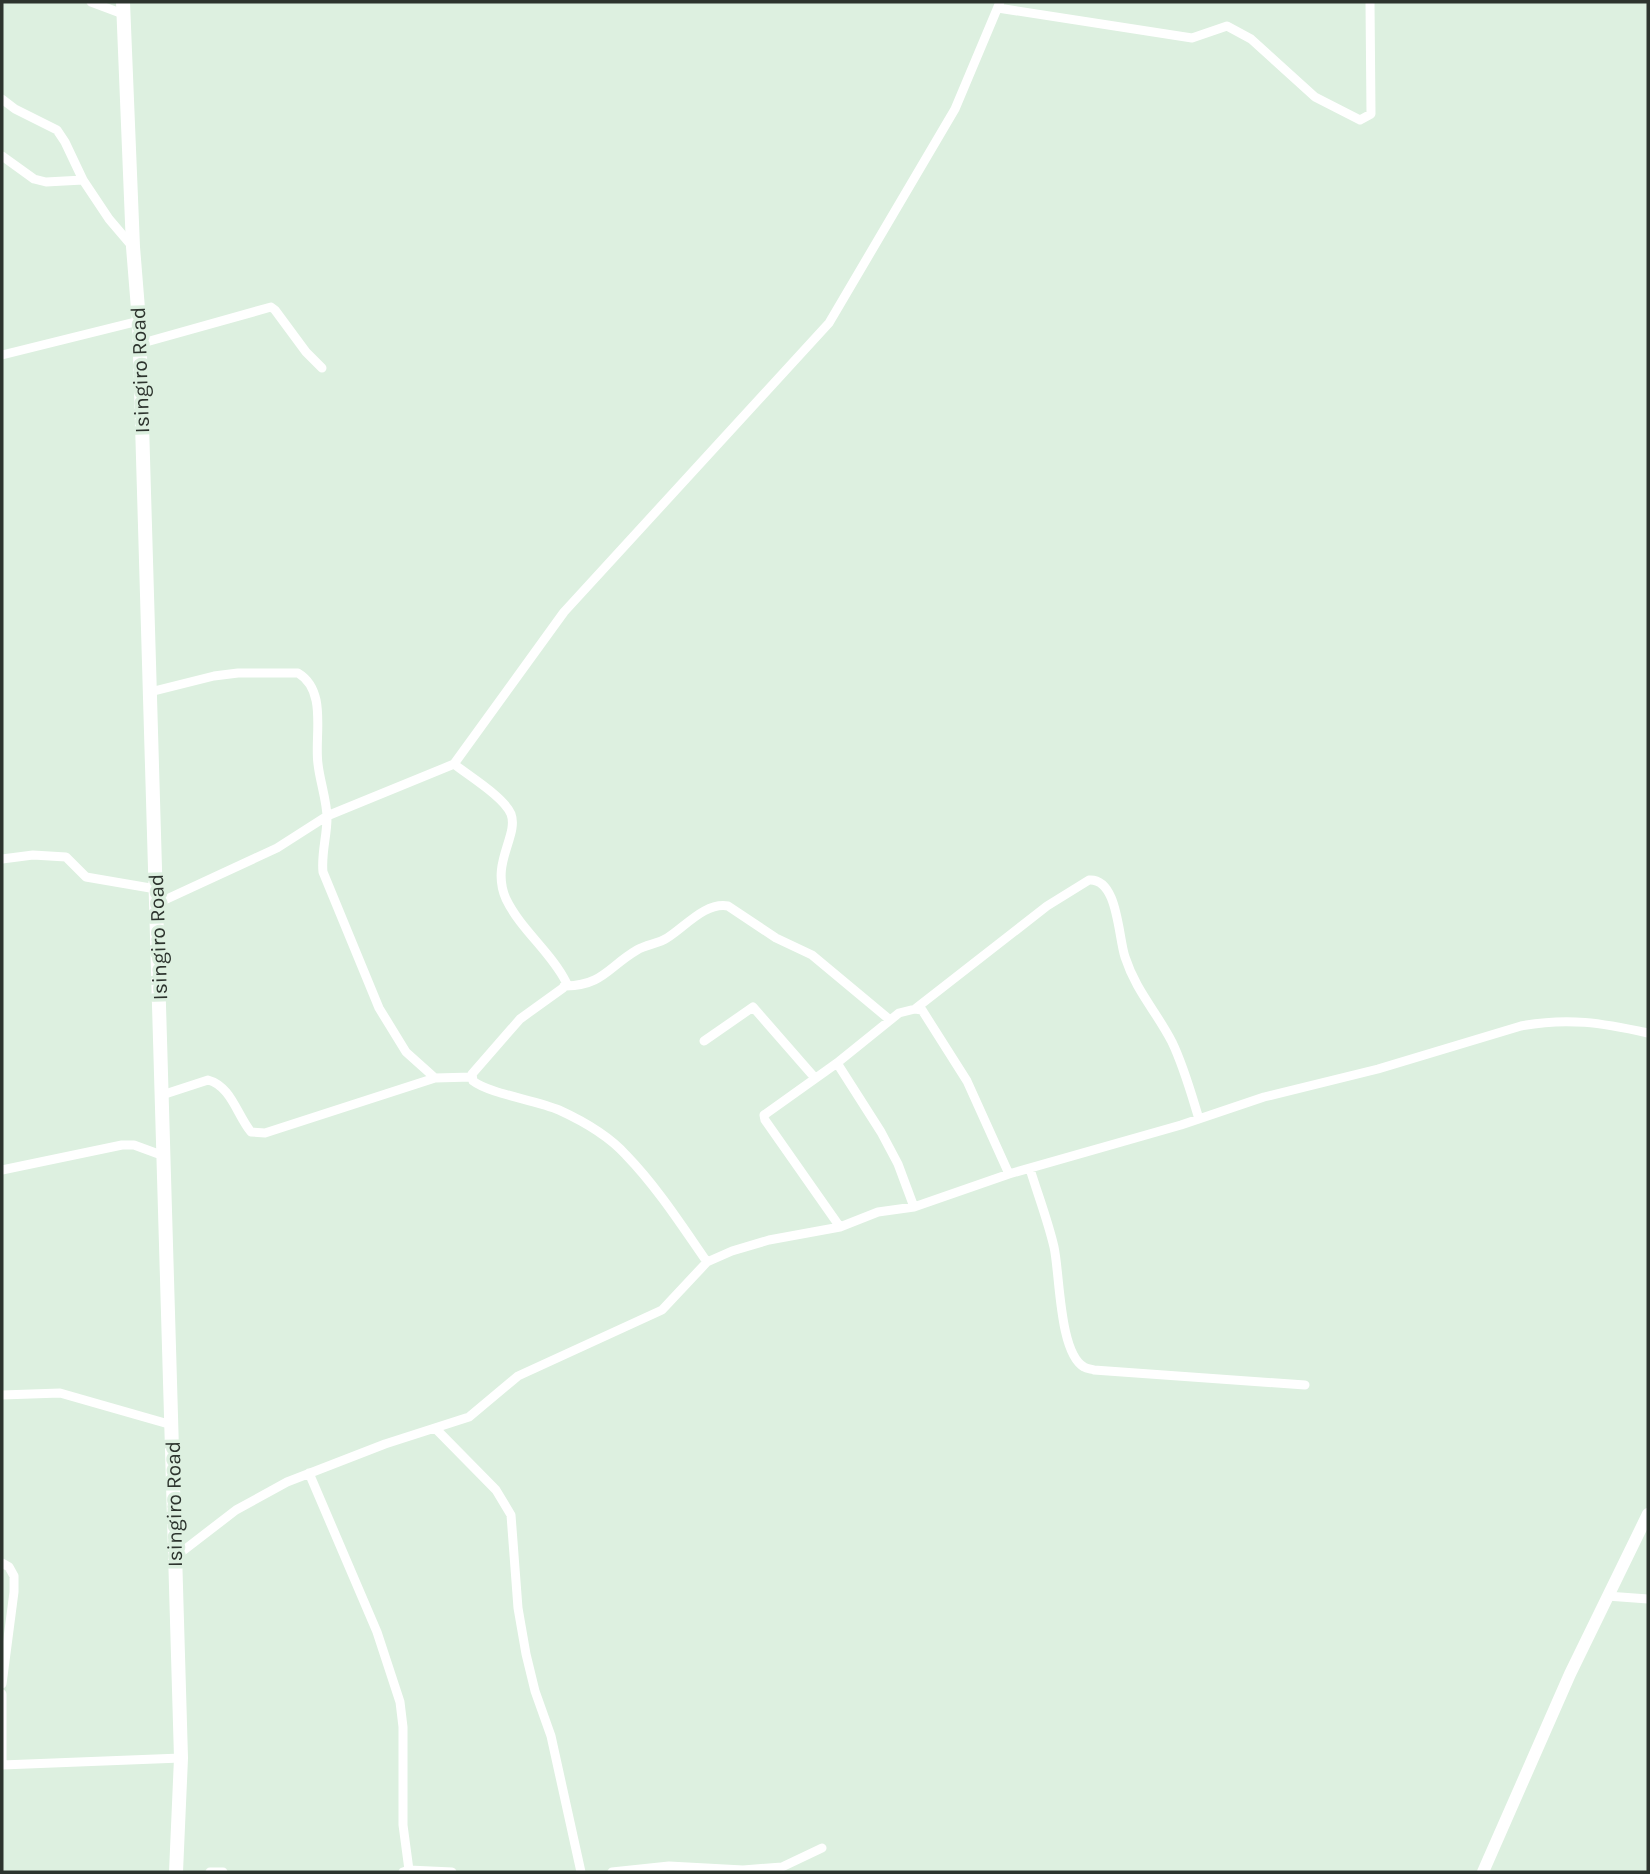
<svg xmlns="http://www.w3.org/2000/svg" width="1650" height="1874" viewBox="0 0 1650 1874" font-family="Karla,sans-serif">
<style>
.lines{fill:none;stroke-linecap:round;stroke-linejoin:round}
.street{stroke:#fff;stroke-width:9}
.secondary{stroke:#fff;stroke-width:12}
.primary{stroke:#fff;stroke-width:14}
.labels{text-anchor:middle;stroke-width:7;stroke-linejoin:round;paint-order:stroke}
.street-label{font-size:21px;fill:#2d342e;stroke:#ddf0e0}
</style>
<rect width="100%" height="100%" fill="#ddf0e0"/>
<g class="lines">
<!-- street -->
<path class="street" d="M91,2L123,14
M998,8L1192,38L1227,26L1251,39L1315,97L1360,120L1371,114L1370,2
M2,99L15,109L57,130L65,142L83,180L109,219L132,246
M2,156L34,179L46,182L83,180
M139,344L271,307L275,310L306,352L322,368
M2,355L139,321
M150,692L214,676L238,673H298C328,691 314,736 318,764C320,782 327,801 327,818C327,836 321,854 323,872L379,1008L406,1052L435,1078
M454,764C469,776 504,797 511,814C519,836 490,863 506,899C521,930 551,952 566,982L563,988L520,1019L472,1074L473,1081C490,1094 536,1100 559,1110C583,1121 608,1135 626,1155C657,1187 682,1226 707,1262
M2,859L33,855L66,857L86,877L156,889
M156,904L277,848L327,816L454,764L564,612L829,323L955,109L1000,2
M566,986C603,985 608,967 637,950C647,944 658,944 667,938C685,927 705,902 728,906L776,938L812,955L890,1020
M915,1009L922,1010L967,1081L1009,1174
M704,1041L753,1007L815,1078
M837,1063L881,1132L898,1164L914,1207
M162,1095L208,1080C231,1086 237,1115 251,1132L265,1133L435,1078L472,1077
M1030,1169C1038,1195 1048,1221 1054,1247C1060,1274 1059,1353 1084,1367C1087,1369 1091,1369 1094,1370L1305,1385
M2,1170L122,1145H134L164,1156
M840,1227L765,1120L764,1115L837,1063L899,1013L915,1009L1047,906L1089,880C1118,878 1118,936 1125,957C1136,991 1156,1011 1172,1042C1184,1067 1191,1093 1199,1119
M2,1395L60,1393L172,1425
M435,1428L496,1490L511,1515L518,1608L526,1654L535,1691L551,1736L581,1872
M309,1473L377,1632L400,1702L403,1727V1825L409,1870L403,1872
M175,1557L236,1510L287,1482L385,1444L469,1417L518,1376L662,1310L707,1262L732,1251L769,1240L840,1227L878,1212L914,1207L1009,1174L1181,1125L1264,1097L1378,1069L1521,1026C1568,1017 1602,1023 1648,1033
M2,1563L9,1567L14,1576V1592L2,1684
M1607,1596L1648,1599
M2,1694V1765
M2,1765L181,1758
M409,1870L452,1872
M210,1872H223
M612,1872L669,1866L743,1870L782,1867L822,1848"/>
<!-- secondary -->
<path class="secondary" d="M1483,1872L1570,1674L1648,1514"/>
<!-- primary -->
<path class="primary" d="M123,2L133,247L139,321L181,1758L176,1872"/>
</g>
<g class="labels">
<!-- street labels -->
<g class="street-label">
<text transform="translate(140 370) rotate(-92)" y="7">Isingiro Road</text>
<text transform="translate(158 937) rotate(-92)" y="7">Isingiro Road</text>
<text transform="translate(174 1504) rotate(-91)" y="7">Isingiro Road</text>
</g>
</g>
<!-- border -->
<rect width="1650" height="1874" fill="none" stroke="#2d342e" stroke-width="7"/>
</svg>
